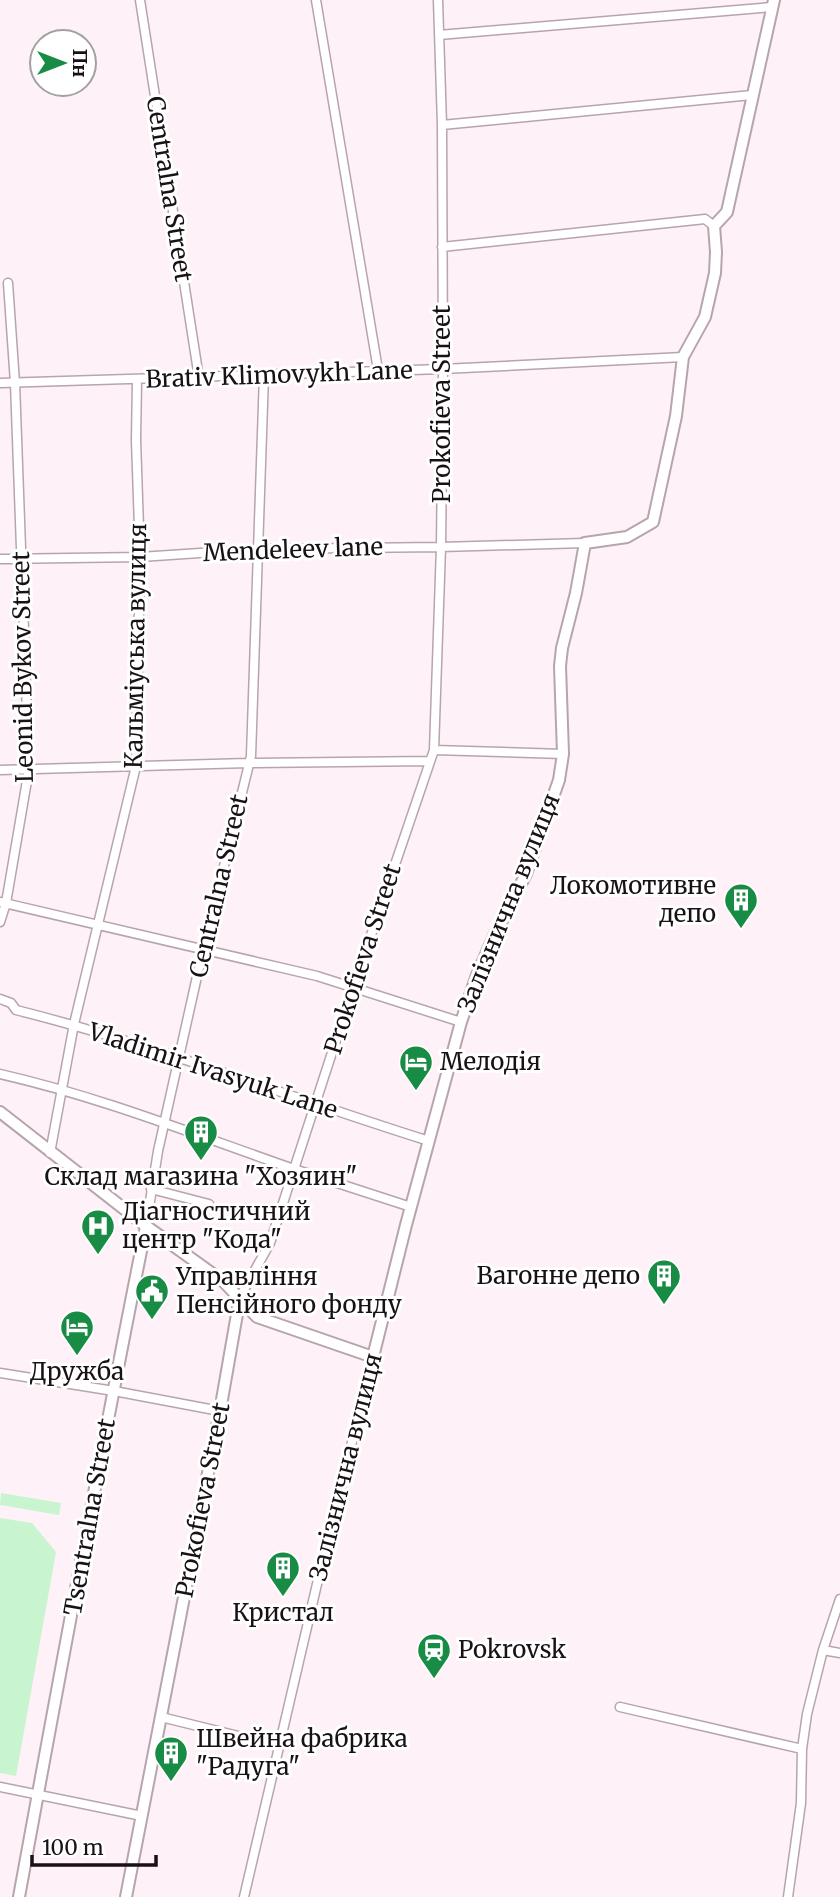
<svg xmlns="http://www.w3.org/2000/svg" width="840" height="1897" viewBox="0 0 840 1897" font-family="Merriweather,serif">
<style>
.green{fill:#c8f4d0}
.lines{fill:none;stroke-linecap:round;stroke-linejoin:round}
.street-casing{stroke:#b7a4af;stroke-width:11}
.secondary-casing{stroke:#b7a4af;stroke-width:14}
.street{stroke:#fff;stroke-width:8}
.secondary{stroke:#fff;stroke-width:10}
.labels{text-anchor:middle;stroke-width:6;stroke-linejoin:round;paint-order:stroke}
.street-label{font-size:24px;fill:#181115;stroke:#fff}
.poi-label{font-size:24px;fill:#181115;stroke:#fff;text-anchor:start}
</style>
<rect width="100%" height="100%" fill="#fef1f8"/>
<!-- green -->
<path class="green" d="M1,1493L61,1503L59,1515L0,1505Z
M0,1518L32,1523L56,1552L16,1776L0,1773Z"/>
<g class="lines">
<!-- street casing -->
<g class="street-casing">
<path id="street" d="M140,0L199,378
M316,0L378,370
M439,35L772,7
M442,125L752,95
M442,247L705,219L714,226
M0,383L443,369L683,357
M0,559L140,557L260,549L441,547L585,543
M434,750L563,754
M0,770L248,763L429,761
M0,902L317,976L461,1022
M0,922L6,903L29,769L15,383L8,283
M0,999L11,1003L16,1010C156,1045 291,1098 429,1141
M0,1074C101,1097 196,1135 294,1169C333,1182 372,1194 411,1207
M50,1153L74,1024L136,766L140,557L136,440L137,380
M151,1189L209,1204
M146,1226L158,1151L198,972L251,756L264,375
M240,1297L270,1243L353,988L434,750L441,547L443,369L442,125L438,0
M0,1373L114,1391L220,1411
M823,1650L840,1653
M620,1707L802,1749
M161,1717L279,1746
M0,1787L142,1816
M244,1897L317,1584L373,1357
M788,1897L801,1803L802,1749L807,1714L823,1650L840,1599"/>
</g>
<!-- secondary casing -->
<g class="secondary-casing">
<path id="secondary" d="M0,1112L146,1226L224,1282L257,1317L373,1357L406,1225L461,1022L477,975L495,934L526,874L559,780L563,754L560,666L562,648L576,593L585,543L627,537L653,522L676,416L683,357L705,317L715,273L716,252L714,226L727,212L774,0
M19,1897C60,1673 101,1449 146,1226
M126,1897L220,1411L240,1297"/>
</g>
<!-- street -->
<use href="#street" class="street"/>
<!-- secondary -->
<use href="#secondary" class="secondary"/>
</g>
<!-- icons -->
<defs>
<g id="building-pin" transform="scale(1.75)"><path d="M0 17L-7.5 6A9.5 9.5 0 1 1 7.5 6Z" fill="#188c45" stroke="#fff"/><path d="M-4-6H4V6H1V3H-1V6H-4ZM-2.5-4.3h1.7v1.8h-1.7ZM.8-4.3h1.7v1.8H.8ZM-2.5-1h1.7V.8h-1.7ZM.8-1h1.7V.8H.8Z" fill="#fff"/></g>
<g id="hotel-pin" transform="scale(1.75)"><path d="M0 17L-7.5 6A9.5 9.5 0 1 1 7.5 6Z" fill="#188c45" stroke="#fff"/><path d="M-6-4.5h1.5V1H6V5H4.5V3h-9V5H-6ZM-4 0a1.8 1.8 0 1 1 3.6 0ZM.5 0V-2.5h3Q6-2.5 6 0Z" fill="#fff"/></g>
<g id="hospital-pin" transform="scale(1.75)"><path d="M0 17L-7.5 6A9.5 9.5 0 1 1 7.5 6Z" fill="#188c45" stroke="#fff"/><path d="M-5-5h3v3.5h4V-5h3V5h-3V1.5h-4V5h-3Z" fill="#fff"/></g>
<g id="civic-pin" transform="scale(1.75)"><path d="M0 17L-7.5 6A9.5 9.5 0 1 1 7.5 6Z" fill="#188c45" stroke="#fff"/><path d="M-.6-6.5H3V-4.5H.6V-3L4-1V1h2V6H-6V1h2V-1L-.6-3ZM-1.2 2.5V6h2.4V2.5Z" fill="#fff"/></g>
<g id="station-pin" transform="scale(1.75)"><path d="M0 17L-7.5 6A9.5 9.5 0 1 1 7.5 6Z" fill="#188c45" stroke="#fff"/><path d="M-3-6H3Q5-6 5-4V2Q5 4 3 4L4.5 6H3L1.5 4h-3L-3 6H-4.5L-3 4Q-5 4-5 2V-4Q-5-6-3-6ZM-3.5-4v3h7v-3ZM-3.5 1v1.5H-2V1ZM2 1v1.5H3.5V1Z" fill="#fff"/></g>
</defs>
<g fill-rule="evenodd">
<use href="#building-pin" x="741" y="900"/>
<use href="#hotel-pin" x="416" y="1062"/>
<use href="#building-pin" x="201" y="1132"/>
<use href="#hospital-pin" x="98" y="1226"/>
<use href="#building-pin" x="664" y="1276"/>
<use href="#civic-pin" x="152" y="1291"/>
<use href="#hotel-pin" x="77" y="1327"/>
<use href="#building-pin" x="283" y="1568"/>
<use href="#station-pin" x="434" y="1650"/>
<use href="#building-pin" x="171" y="1753"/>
</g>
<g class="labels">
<!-- street labels -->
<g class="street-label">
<text transform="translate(169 189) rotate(81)" y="8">Centralna Street</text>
<text transform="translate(279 375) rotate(-2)" y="8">Brativ Klimovykh Lane</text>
<text transform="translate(442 404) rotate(-90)" y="8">Prokofieva Street</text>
<text transform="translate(293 550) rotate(-2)" y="8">Mendeleev lane</text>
<text transform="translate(136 646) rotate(-89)" y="8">Кальміуська вулиця</text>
<text transform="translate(23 667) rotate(-91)" y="8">Leonid Bykov Street</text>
<text transform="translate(219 886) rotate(-77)" y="8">Centralna Street</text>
<text transform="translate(509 903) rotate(-68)" y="8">Залізнична вулиця</text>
<text transform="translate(363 959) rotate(-72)" y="8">Prokofieva Street</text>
<text transform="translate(213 1071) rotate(18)" y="8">Vladimir Ivasyuk Lane</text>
<text transform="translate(346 1467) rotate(-76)" y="8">Залізнична вулиця</text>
<text transform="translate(203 1500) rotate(-79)" y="8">Prokofieva Street</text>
<text transform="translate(90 1517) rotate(-80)" y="8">Tsentralna Street</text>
</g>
<!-- poi labels -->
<g class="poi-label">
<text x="716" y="894" text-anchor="end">Локомотивне<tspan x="716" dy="28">депо</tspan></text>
<text x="440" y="1070">Мелодія</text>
<text x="201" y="1185" text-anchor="middle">Склад магазина "Хозяин"</text>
<text x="122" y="1220">Діагностичний<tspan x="122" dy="28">центр "Кода"</tspan></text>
<text x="640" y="1284" text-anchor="end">Вагонне депо</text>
<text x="176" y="1285">Управління<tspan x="176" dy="28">Пенсійного фонду</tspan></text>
<text x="77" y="1380" text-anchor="middle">Дружба</text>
<text x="283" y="1621" text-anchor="middle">Кристал</text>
<text x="458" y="1658">Pokrovsk</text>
<text x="196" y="1747">Швейна фабрика<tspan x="196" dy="28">"Радуга"</tspan></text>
</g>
</g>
<!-- north arrow -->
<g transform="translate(63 63) rotate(90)"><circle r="33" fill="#ffffff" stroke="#a3a0a1" stroke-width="2"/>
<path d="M0-5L12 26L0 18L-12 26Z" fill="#188c45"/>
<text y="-10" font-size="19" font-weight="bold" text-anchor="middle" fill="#181115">Пн</text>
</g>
<!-- scale -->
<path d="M32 1855v10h124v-10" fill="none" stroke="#181115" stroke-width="3.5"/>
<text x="42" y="1855" font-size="21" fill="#181115" stroke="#ffffff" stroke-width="5" paint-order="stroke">100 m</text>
</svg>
